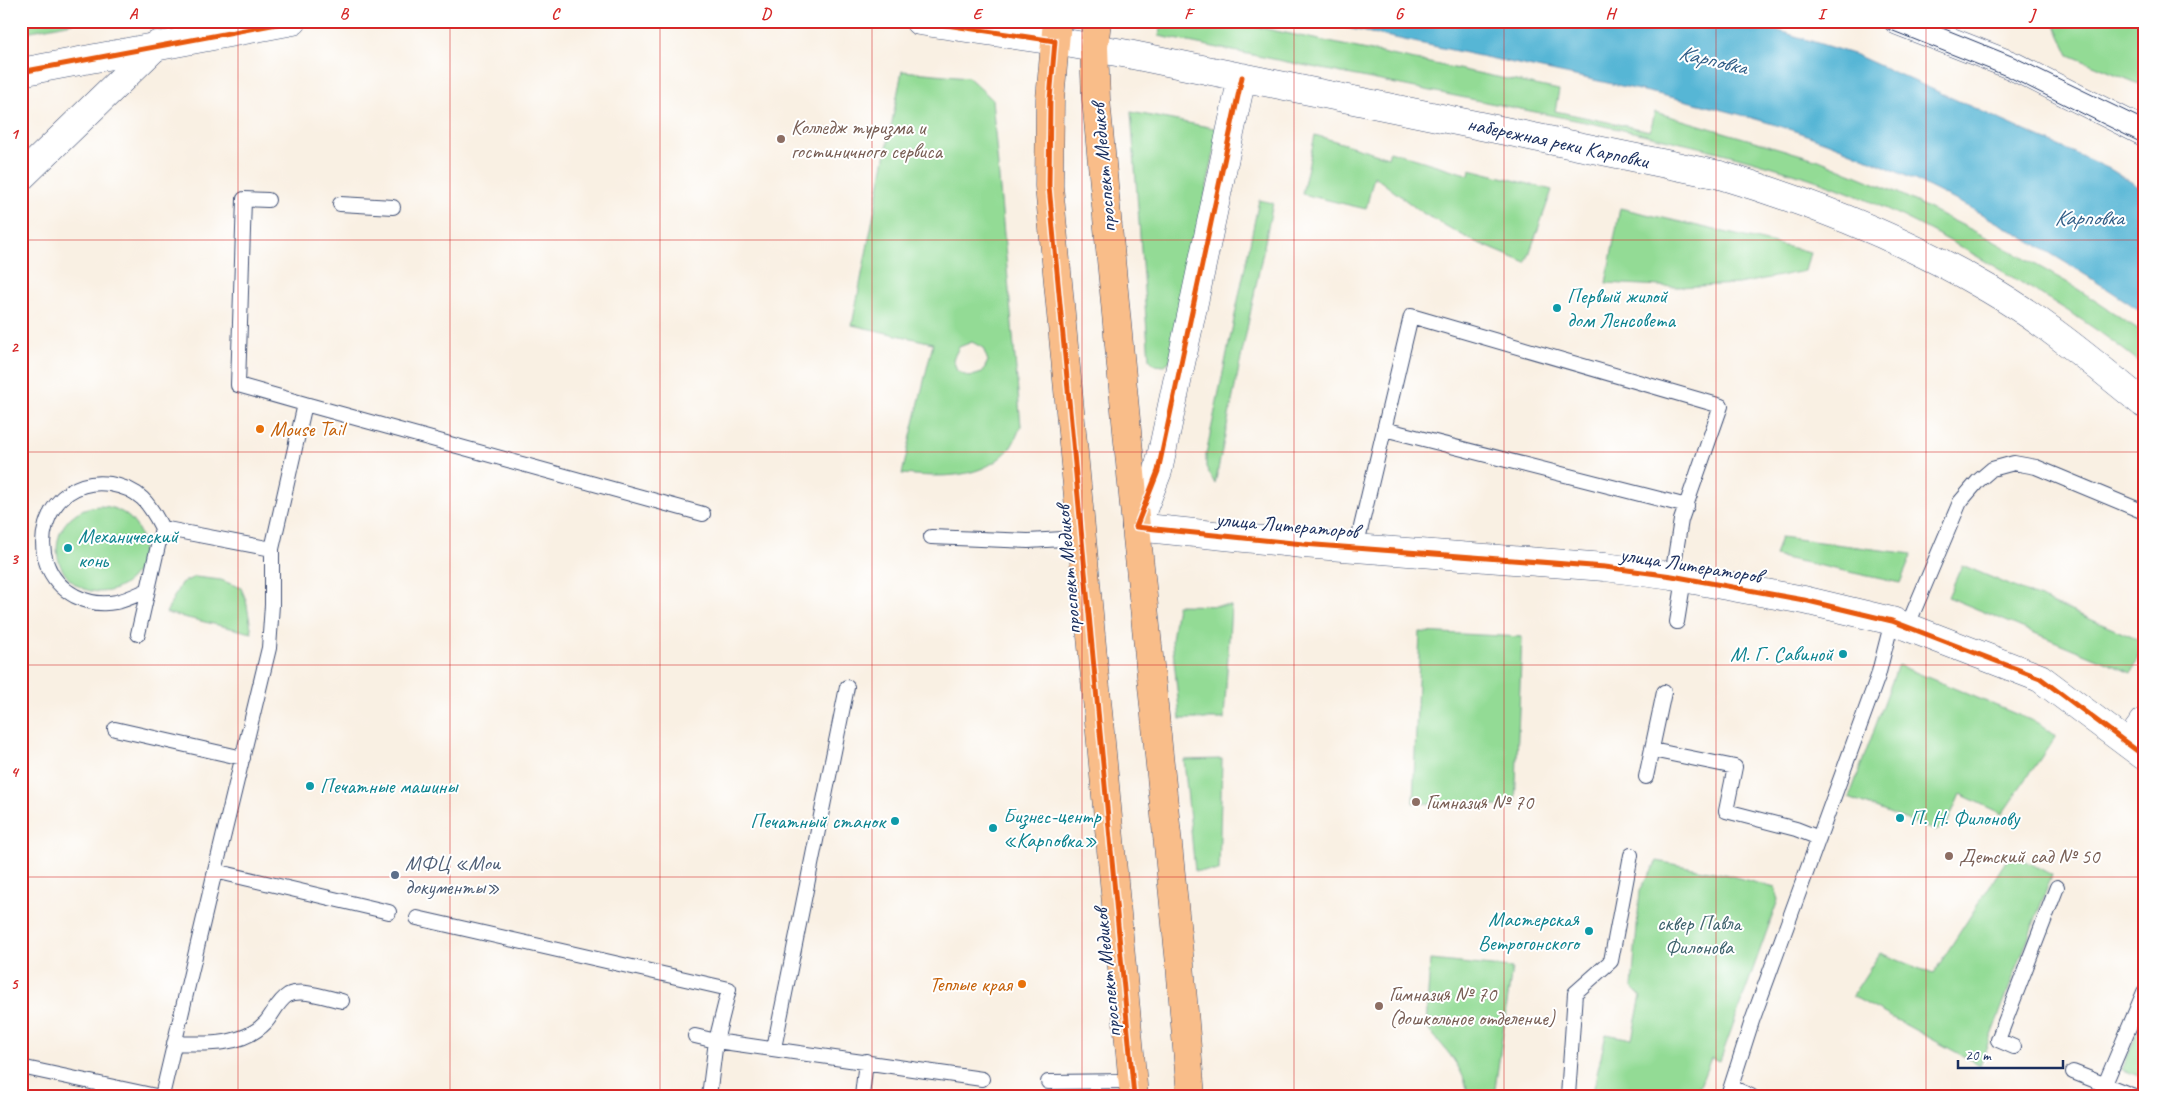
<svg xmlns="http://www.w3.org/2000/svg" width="2165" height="1117" viewBox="0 0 2165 1117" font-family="Caveat,sans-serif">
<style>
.green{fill:#93db95;stroke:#57857a;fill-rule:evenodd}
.water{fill:#57b6d5;stroke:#39729a}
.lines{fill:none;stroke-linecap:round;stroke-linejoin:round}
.service-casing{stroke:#3c4c72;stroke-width:16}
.minor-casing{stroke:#3c4c72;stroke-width:29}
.tertiary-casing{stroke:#3c4c72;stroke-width:29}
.primary-casing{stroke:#3c4c72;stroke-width:29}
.service{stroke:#fff;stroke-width:14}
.minor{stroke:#fff;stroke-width:28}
.tertiary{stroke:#fff;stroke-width:28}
.primary{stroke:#f9bd89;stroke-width:28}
.tram{stroke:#1b2f5e;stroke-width:1}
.cycleway-casing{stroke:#fff;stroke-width:8}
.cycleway{stroke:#e8590c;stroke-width:5}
.grid{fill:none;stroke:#d62828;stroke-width:1;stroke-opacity:0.55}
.education-dot{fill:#8d6e63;stroke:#fff;stroke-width:2}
.culture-dot{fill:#0f9aa8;stroke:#fff;stroke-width:2}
.food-dot{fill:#e8710a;stroke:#fff;stroke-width:2}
.service-dot{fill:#5c6f8a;stroke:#fff;stroke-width:2}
.labels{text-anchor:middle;stroke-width:4;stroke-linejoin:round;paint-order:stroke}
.education-label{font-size:21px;fill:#785e54;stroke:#fff;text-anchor:start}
.street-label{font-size:21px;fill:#1b2f5e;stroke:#fff}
.culture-label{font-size:21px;fill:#0d838f;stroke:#fff;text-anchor:start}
.food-label{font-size:21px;fill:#c56008;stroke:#fff;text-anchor:start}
.service-label{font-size:21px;fill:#4e5e75;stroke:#fff;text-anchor:start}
.park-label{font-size:21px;fill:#3f636e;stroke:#fff}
.water-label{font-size:22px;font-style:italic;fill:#305e88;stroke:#fff}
.neatline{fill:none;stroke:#d62828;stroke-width:2}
.grid-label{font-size:16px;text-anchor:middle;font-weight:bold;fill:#d62828}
</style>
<rect width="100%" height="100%" fill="#fff"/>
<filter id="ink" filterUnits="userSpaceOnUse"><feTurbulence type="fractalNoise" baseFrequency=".02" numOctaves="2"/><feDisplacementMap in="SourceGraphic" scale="10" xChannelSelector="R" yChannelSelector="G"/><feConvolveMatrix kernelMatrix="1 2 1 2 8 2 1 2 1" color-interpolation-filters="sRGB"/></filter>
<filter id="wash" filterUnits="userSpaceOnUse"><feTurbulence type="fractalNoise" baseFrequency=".0096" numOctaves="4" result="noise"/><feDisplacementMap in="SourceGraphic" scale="20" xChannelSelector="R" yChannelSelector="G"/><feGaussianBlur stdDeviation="1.12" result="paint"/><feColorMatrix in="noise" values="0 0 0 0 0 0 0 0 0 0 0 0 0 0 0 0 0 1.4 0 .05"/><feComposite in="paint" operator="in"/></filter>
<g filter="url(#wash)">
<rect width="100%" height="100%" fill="#f9f0e3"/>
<!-- green -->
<path class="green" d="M21,21H82L21,33Z
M1161,21H1228L1559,90L1555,111L1650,131L1655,112L1819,160L1898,193L1990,239L2070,284L2144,333V366C2105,333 2061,306 2017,280C1951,240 1882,202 1809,178C1707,145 1600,125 1495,104C1383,81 1271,59 1159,36Z
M2053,21H2144V86L2069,55Z
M902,71L968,77L992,99L1021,426C1018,432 1015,441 1011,447C983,481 940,477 902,474L933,343L852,325ZM972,342L983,348L988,361L982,373L969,377L957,371L953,359L959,347Z
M1131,112L1219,129L1170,361L1163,366L1155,365L1149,359Z
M1315,135L1388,157L1390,151L1469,175L1470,169L1552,190L1526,263L1471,240L1421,212L1374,176L1366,209L1302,194Z
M1259,200L1273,203L1215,484L1206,467V454Z
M1620,208L1810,252L1805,271L1738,284L1678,287L1606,283Z
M57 549a43 43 0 1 1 86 0a43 43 0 1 1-86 0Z
M1781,537L1912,554L1900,583L1775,556Z
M1962,565L2144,642L2131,673L1948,597Z
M195,577L221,580L241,588L246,600L252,633L166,613L181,583Z
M1177,605L1231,606L1224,719H1180L1172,640Z
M1420,632L1522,637L1515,807L1413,803Z
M1898,665L2040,724L2056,736L2002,814L1960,794L1947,824L1936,831L1849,798Z
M1222,759L1219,871H1195L1184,760Z
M2011,853L2052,875L1980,1065L1852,996L1880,953L1933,974Z
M1657,861L1724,874L1775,888L1778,900L1720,1061L1711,1058L1696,1096H1592L1606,1034L1632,1039L1641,996L1632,987L1640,890Z
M1430,960L1512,968L1494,1096H1468C1466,1069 1443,1046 1426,1027Z
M2144,1016V1078L2122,1070Z"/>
<!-- water -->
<path class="water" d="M1314,21H1747L1856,55L2110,169L2144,190V313C2044,246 1939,185 1826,142C1751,114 1672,97 1594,80C1501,60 1407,41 1314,21Z"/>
</g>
<g filter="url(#ink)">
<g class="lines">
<!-- service casing -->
<g class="service-casing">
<path id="service" d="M268,200L244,199L238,385L305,404
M340,204L393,207
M1384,429L1687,506
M931,537L1028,541L1081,538
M1356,548L1411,316L1721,406L1681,520L1672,576
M148,590C138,594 127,600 116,602C102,605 87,602 75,596C17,564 44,474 110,484C140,489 149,503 162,528
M1677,622L1684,579
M1907,627L1960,502L1978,481L1992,469L2014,463L2036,467L2144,512
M138,634L162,528L272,549L305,404L703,514
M115,729L243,758
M1652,750L1735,767L1726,811L1796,829L1819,838
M1646,777L1664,692
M215,871L269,648L272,605V549
M417,918L729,989L716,1041L695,1036
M174,1043C204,1044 243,1047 266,1022C273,1014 278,1001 288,995C302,988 327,998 342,1001
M2014,1047L1998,1040L2057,887
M774,1048L847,687
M21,1067L156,1096
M2073,1072L2134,1096
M1048,1082L1133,1081
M2105,1084L2144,992
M1731,1087L1751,1096
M162,1096L215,871L389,912
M709,1096L716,1041L982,1079
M862,1096L866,1061
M1568,1096L1575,993L1611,961L1631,855
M1728,1096L1752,1021L1878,676L1892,621"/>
</g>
<!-- minor casing -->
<g class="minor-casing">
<path id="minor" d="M21,177L157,45
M1136,527L1303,544L1605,567L1672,576L1804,600L1892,621L2040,678L2144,756
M2128,744L2144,722"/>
</g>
<!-- tertiary casing -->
<g class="tertiary-casing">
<path id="tertiary" d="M919,21L1055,41L1128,54L1720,175C1814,203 1904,239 1989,289C2044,321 2094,363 2144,404
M1898,21L2013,66L2144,132
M21,72L293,21
M1136,527L1158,471L1242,77"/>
</g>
<!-- primary casing -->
<g class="primary-casing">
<path id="primary" d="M1057,21L1050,99L1049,186L1134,1096
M1097,21L1094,47L1096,99L1136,527L1180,964L1191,1096"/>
</g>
<!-- service -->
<use href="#service" class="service"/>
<!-- minor -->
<use href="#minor" class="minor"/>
<!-- tertiary -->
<use href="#tertiary" class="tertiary"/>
<!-- primary -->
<use href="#primary" class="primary"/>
<!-- tram -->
<path class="tram" d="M1868,21L2009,77L2144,144
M1925,21L2014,57L2144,120"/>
<!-- cycleway casing -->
<g class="cycleway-casing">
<path id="cycleway" d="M919,21L1055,41L1050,99L1049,186L1134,1096
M21,72L293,21
M1242,77L1158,471L1136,527L1303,544L1605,567L1672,576L1804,600L1892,621L2040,678L2144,756"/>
</g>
<!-- cycleway -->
<use href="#cycleway" class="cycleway"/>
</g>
</g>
<!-- grid -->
<path class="grid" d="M238,21V1096M450,21V1096M660,21V1096M872,21V1096M1082,21V1096M1294,21V1096M1504,21V1096M1716,21V1096M1926,21V1096M21,240H2144M21,452H2144M21,665H2144M21,877H2144"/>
<!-- markers -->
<g class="education-dot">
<circle cx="781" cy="139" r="5"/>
<circle cx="1416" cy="802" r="5"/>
<circle cx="1949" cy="856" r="5"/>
<circle cx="1379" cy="1006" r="5"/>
</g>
<g class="culture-dot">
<circle cx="1557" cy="308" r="5"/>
<circle cx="68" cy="548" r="5"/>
<circle cx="1843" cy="654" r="5"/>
<circle cx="310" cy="786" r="5"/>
<circle cx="1900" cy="818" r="5"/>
<circle cx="895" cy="821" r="5"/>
<circle cx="993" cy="828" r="5"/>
<circle cx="1589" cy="931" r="5"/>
</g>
<g class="food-dot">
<circle cx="260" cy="429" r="5"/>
<circle cx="1022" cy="984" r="5"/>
</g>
<circle class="service-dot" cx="395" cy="875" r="5"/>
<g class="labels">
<!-- education labels -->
<g class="education-label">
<text x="791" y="134">Колледж туризма и<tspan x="791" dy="24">гостиничного сервиса</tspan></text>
<text x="1426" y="809">Гимназия № 70</text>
<text x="1959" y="863">Детский сад № 50</text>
<text x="1389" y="1001">Гимназия № 70<tspan x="1389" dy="24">(дошкольное отделение)</tspan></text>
</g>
<!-- street labels -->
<g class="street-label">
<text transform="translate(1558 142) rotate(12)" y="7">набережная реки Карповки</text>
<text transform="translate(1103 168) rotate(-95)" y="7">проспект Медиков</text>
<text transform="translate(1287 525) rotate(5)" y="7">улица Литераторов</text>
<text transform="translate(1691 565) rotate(9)" y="7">улица Литераторов</text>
<text transform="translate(1068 570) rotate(-95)" y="7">проспект Медиков</text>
<text transform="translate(1107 973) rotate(-96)" y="7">проспект Медиков</text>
</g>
<!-- culture labels -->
<g class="culture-label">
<text x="1567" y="303">Первый жилой<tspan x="1567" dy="24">дом Ленсовета</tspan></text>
<text x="78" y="543">Механический<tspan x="78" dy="24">конь</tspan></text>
<text x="1833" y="661" text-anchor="end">М. Г. Савиной</text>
<text x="320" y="793">Печатные машины</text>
<text x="1003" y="823">Бизнес-центр<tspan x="1003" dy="24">«Карповка»</tspan></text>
<text x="1910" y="825">П. Н. Филонову</text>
<text x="885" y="828" text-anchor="end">Печатный станок</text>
<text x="1579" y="926" text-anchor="end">Мастерская<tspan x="1579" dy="24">Ветрогонского</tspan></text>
</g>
<!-- food labels -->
<g class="food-label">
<text x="270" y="436">Mouse Tail</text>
<text x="1012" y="991" text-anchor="end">Теплые края</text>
</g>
<!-- service labels -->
<g class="service-label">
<text x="405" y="870">МФЦ «Мои<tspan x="405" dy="24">документы»</tspan></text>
</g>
<!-- park labels -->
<g class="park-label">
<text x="1699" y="930">сквер Павла<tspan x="1699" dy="24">Филонова</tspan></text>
</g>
<!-- water labels -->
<g class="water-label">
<text transform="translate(1713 59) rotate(13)" y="8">Карповка</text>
<text x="2089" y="225">Карповка</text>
</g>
</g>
<!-- margin -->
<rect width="2165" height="1117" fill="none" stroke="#fff" stroke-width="55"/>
<!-- scale -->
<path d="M1958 1060v8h105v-8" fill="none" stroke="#1b2f5e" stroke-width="2.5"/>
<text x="1965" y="1060" font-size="15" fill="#1b2f5e" stroke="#ffffff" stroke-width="4" paint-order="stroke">20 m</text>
<rect x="28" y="28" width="2110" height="1062" class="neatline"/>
<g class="grid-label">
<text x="133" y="19">A</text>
<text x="344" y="19">B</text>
<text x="555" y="19">C</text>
<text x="766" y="19">D</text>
<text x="977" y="19">E</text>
<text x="1188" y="19">F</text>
<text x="1399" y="19">G</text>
<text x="1610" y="19">H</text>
<text x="1821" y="19">I</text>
<text x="2032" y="19">J</text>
<text x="14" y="139">1</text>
<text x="14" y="352">2</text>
<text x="14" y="564">3</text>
<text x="14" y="777">4</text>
<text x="14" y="989">5</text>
</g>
</svg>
